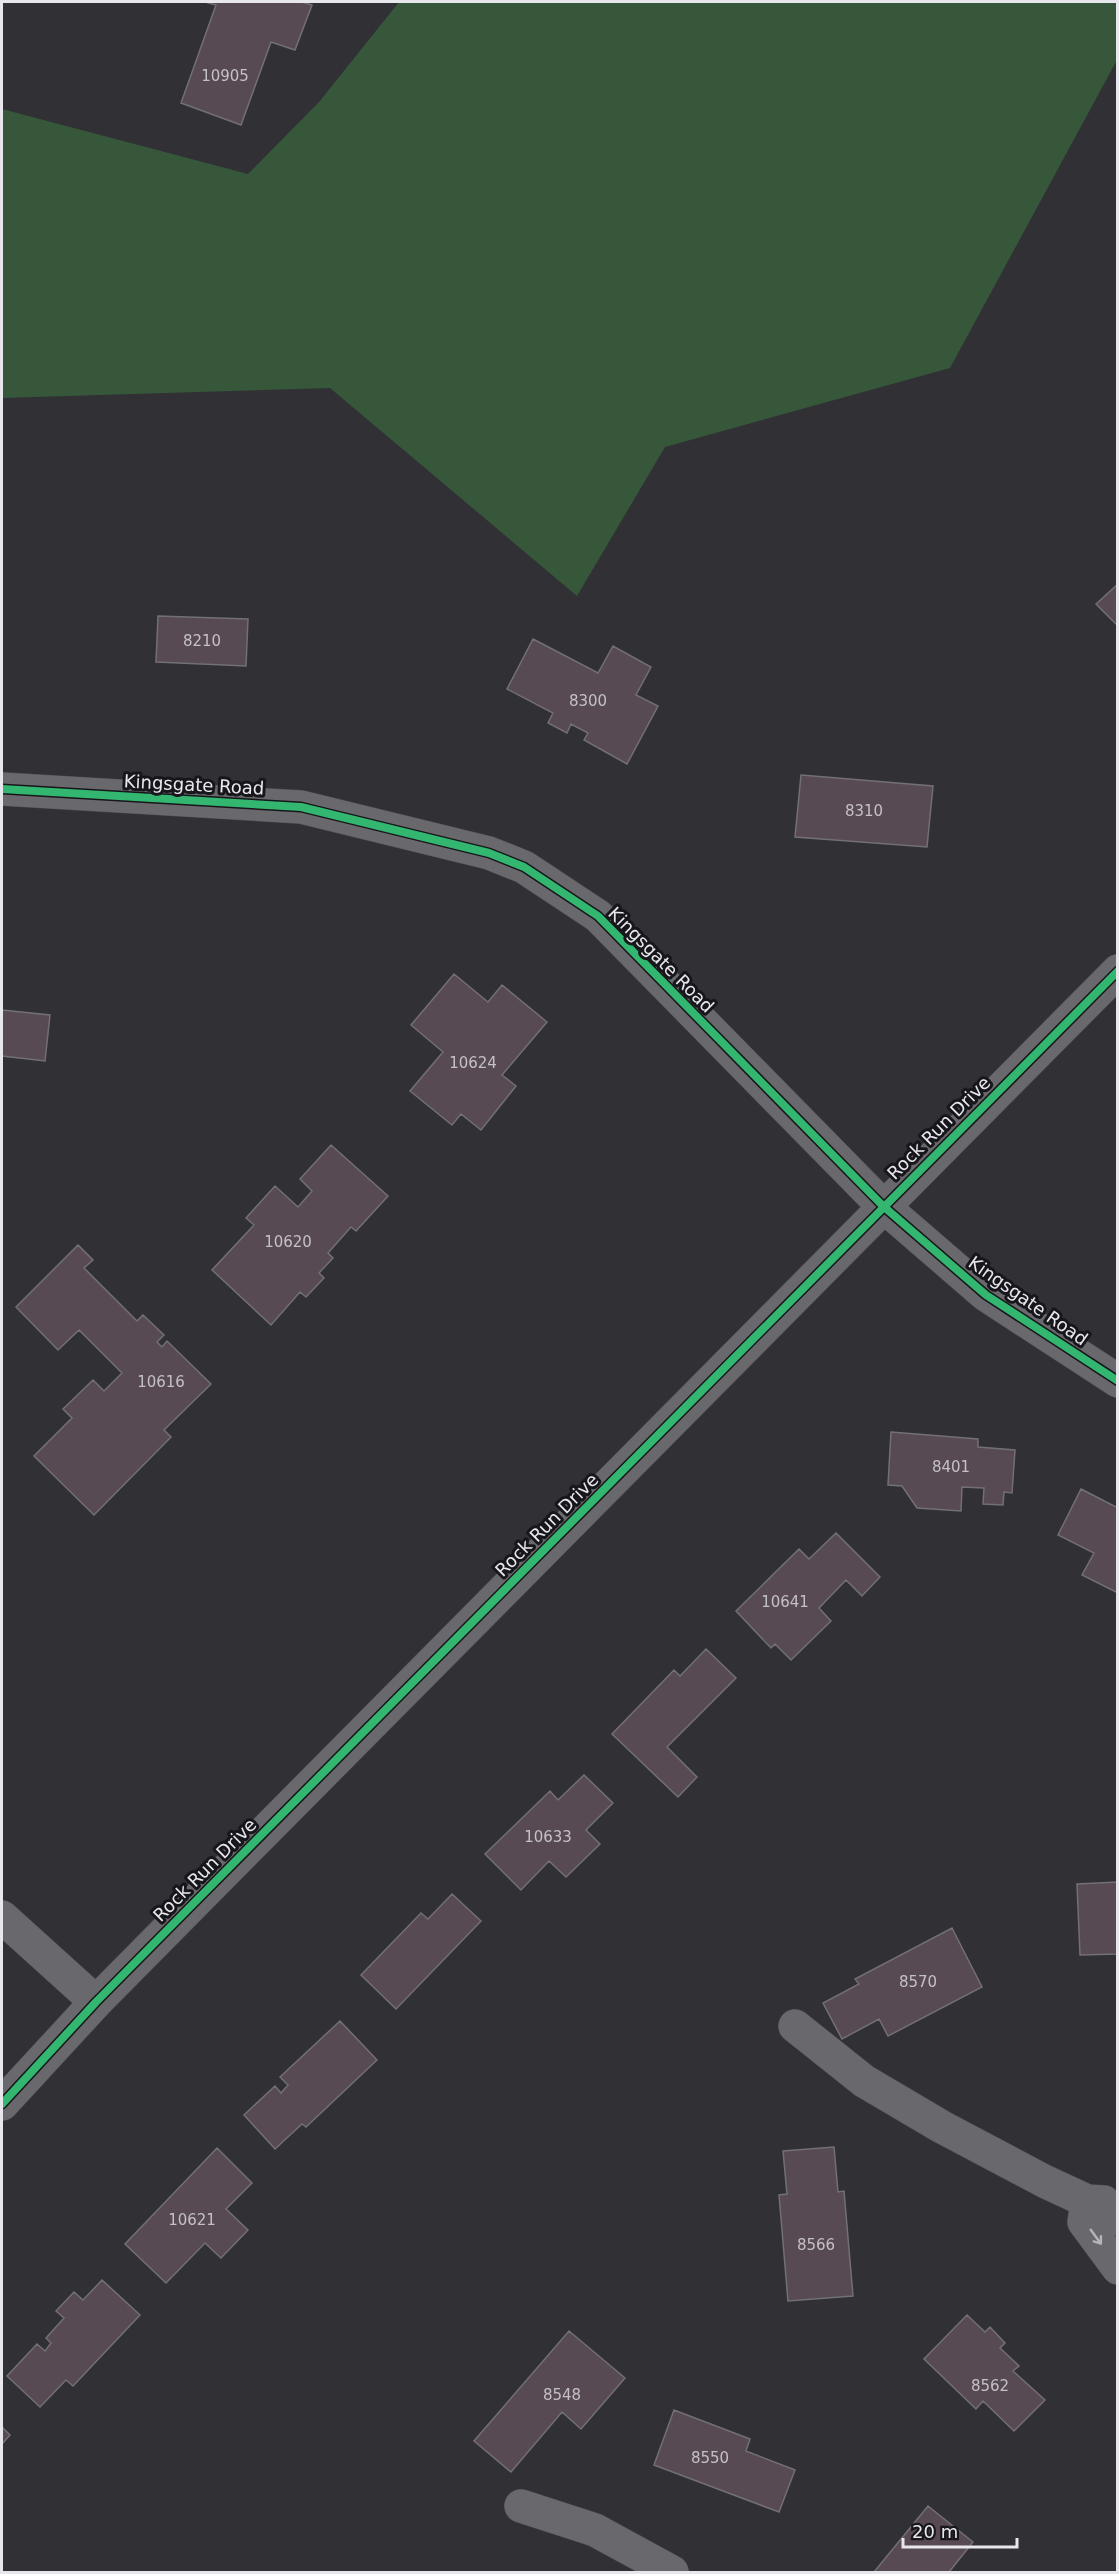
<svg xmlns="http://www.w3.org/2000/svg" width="1119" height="2574" viewBox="0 0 1119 2574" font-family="'DejaVu Sans',sans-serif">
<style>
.green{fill:#37573b}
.building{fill:#584a53;stroke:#727073;stroke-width:1.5}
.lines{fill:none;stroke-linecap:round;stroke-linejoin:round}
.minor-casing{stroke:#4e4e53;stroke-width:34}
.minor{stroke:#69686c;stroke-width:33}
.cycleway-casing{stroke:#17161b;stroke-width:11}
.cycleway{stroke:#33b770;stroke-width:8}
.oneway{stroke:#b5b4ba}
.labels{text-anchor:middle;stroke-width:6;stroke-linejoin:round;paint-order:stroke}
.number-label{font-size:15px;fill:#c4c0c7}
.street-label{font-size:18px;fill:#e8e7ee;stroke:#17161b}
</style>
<rect width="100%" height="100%" fill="#303035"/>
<!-- green -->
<path class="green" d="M399,2H1117V60L950,368L665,447L577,596L330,388L2,398V109L248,174L319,102Z"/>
<!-- building -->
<path class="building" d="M205,2H302L312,5L295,50L271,42L241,125L181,103L216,5Z
M1118,584V626L1096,604Z
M158,616L248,619L246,666L156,662Z
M533,639L598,673L613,646L651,667L636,695L658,706L627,764L584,740L588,733L571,724L567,733L548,723L553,713L507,689Z
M801,775L933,786L927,847L795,837Z
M454,974L488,1002L502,985L547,1022L502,1075L516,1086L481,1130L461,1114L452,1125L410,1091L443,1052L411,1025Z
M2,1010L50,1015L45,1061L2,1056Z
M331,1145L388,1196L356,1231L351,1227L328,1253L333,1258L319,1273L324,1278L306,1297L300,1292L271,1325L212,1270L254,1225L246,1218L275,1186L298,1207L312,1191L300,1179Z
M78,1245L93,1260L84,1268L137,1321L143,1315L164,1335L157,1342L162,1347L167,1341L211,1384L164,1430L171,1437L94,1515L34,1456L72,1418L63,1409L93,1380L104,1391L122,1373L79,1330L58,1350L16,1307Z
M891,1432L978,1439V1447L1015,1450L1012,1493L1004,1492L1003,1505L983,1504L984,1488L962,1487L961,1511L917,1508L902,1486L888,1485Z
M1081,1489L1118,1508V1593L1082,1575L1094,1553L1058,1535Z
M836,1533L880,1577L862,1596L846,1580L819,1608L831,1621L791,1660L775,1644L771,1648L736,1611L799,1549L809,1559Z
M706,1649L736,1678L667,1747L697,1777L678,1797L612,1734L674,1670L680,1676Z
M584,1775L613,1803L586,1830L600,1844L566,1877L549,1861L521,1890L485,1854L550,1791L558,1800Z
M1118,1882V1954L1080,1955L1077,1884Z
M452,1894L481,1921L396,2009L361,1975L421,1913L428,1919Z
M952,1928L982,1987L888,2036L879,2019L842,2039L823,2003L859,1984L855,1979Z
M340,2021L377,2060L306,2127L302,2124L275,2149L244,2115L275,2086L281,2093L288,2085L280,2077Z
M834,2147L838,2192L844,2191L853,2296L788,2301L779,2195L787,2194L783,2151Z
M217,2148L252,2183L226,2209L248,2230L221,2258L205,2243L166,2283L125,2244Z
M102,2280L140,2315L73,2386L66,2380L40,2407L7,2376L37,2344L45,2351L51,2343L46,2338L64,2318L56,2311L74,2292L83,2300Z
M967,2315L985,2332L990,2327L1005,2343L1000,2348L1019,2366L1013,2371L1045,2400L1014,2431L983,2401L976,2409L924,2359Z
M569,2331L625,2378L581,2429L562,2412L511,2472L474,2441Z
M674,2410L750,2439L746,2451L795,2470L779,2512L654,2465Z
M2,2427L10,2435L2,2444Z
M928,2506L973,2542L949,2572H874Z"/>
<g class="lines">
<!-- minor casing -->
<g class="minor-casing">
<path id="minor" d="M2,789L301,807L489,853L524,867L598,916L883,1206L986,1295L1118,1381
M2,1917L96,2002
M795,2026L864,2081L942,2127L1046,2182L1087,2201
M2,2104L96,2002L188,1909L1118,971
M1118,2219L1104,2202L1087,2201L1084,2222L1118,2268
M521,2506L595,2530L672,2572"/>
</g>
<!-- minor -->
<use href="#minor" class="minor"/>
<!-- cycleway casing -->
<g class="cycleway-casing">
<path id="cycleway" d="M2,789L301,807L489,853L524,867L598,916L883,1206L986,1295L1118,1381
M2,2104L96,2002L188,1909L1118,971"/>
</g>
<!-- cycleway -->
<use href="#cycleway" class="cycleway"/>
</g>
<!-- one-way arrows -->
<defs><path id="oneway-shaft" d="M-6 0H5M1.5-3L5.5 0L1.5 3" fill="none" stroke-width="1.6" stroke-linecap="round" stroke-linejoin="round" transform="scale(1.5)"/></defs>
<use class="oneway" href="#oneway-shaft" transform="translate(1096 2237) rotate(54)"/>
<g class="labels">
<!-- number labels -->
<g class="number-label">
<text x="225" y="81">10905</text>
<text x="202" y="646">8210</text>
<text x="588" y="706">8300</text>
<text x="864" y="816">8310</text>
<text x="473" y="1068">10624</text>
<text x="288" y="1247">10620</text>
<text x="161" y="1387">10616</text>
<text x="951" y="1472">8401</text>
<text x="785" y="1607">10641</text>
<text x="548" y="1842">10633</text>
<text x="918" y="1987">8570</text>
<text x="192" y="2225">10621</text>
<text x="816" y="2250">8566</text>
<text x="990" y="2391">8562</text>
<text x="562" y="2400">8548</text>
<text x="710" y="2463">8550</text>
</g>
<!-- street labels -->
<g class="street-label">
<text transform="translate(194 785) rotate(3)" y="6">Kingsgate Road</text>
<text transform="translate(661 960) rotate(45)" y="6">Kingsgate Road</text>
<text transform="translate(939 1128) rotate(-45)" y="6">Rock Run Drive</text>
<text transform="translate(1028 1301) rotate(35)" y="6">Kingsgate Road</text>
<text transform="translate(547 1525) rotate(-45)" y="6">Rock Run Drive</text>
<text transform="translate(205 1870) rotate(-45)" y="6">Rock Run Drive</text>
</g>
</g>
<!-- border -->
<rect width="1119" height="2574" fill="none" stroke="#e8e7ee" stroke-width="6"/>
<!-- scale -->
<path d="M903 2538v9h114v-9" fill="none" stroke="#e8e7ee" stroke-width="3"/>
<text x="912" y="2538" font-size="18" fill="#e8e7ee" stroke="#17161b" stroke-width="4.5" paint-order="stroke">20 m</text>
</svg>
